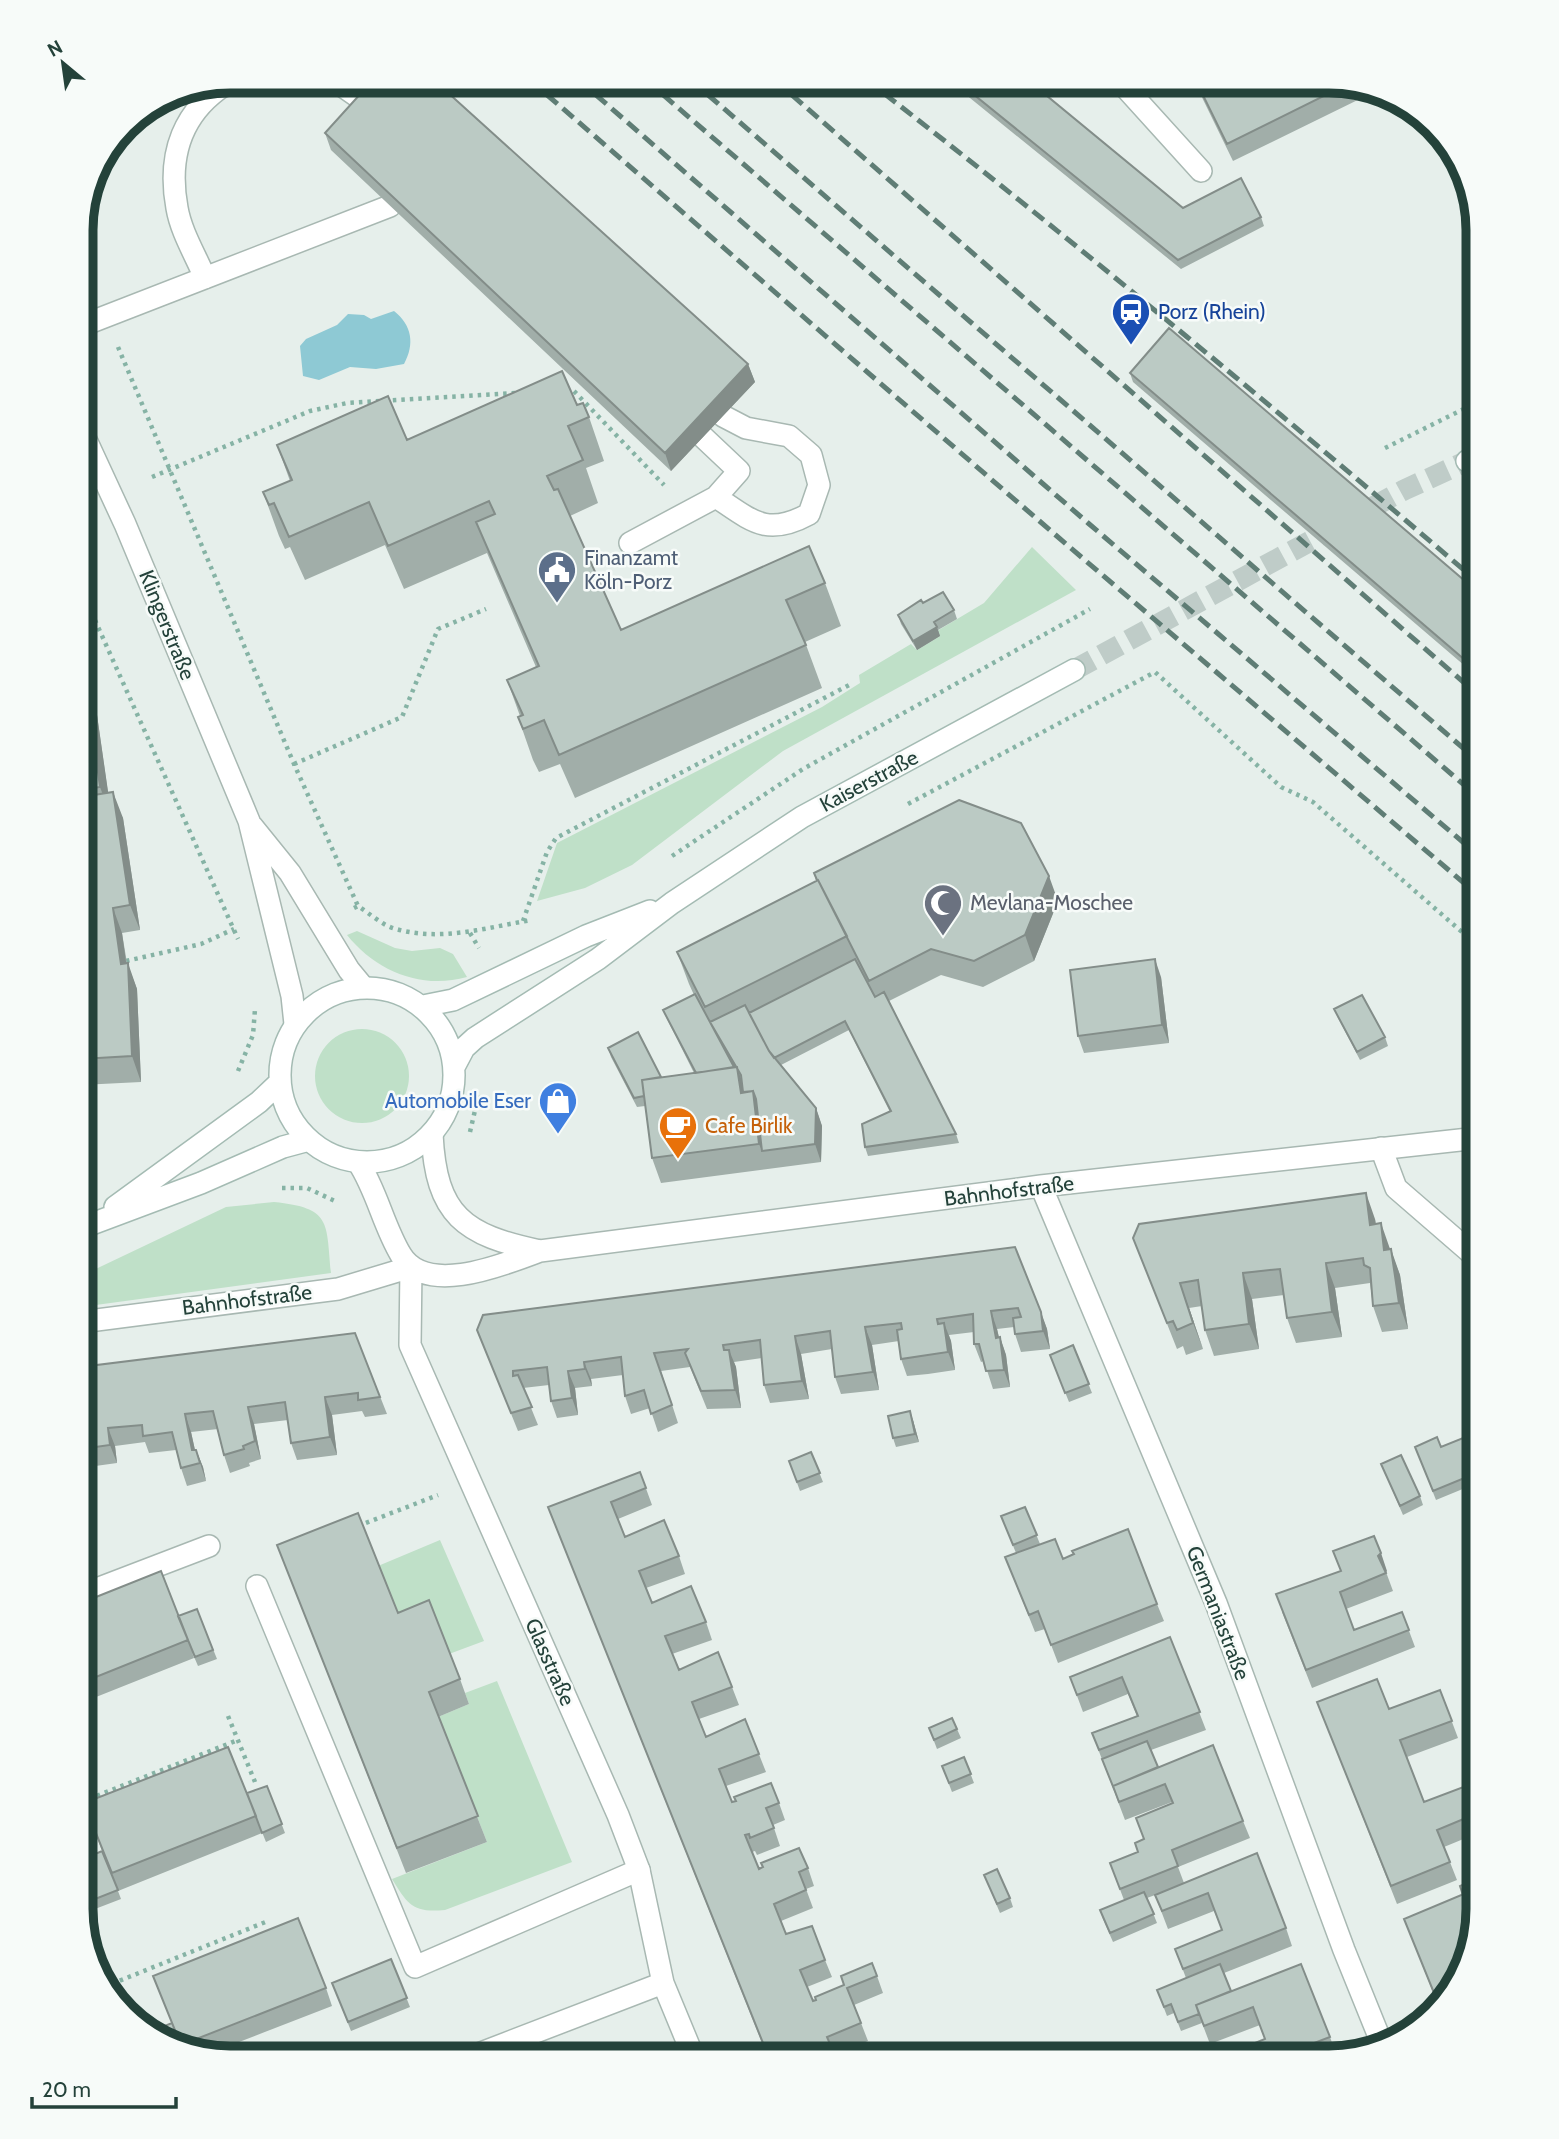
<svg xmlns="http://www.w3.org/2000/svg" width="1559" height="2139" viewBox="0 0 1559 2139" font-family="Cabin,sans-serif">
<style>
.green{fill:#bfe0c8}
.water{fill:#8ec9d4}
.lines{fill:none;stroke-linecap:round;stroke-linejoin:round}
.secondary-tunnel{stroke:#bfccc8;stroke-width:21;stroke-dasharray:21 10;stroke-linecap:butt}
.service-casing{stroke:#a8b8b2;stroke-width:24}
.minor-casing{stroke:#a8b8b2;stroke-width:24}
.tertiary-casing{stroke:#a8b8b2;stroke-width:24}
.secondary-casing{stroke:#a4bbb3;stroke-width:24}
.path{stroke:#86b3a5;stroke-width:4.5;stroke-dasharray:3.5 5;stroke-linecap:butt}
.service{stroke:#fff;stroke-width:21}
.minor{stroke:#fff;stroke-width:21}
.tertiary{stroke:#fff;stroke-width:21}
.secondary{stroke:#fff;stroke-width:21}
.rail{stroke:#5f7d75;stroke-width:5;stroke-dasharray:14 7;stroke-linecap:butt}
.wall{fill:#a1aea9}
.shaded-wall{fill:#838d89}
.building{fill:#bbcac4;stroke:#838d89;stroke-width:2}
.labels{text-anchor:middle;stroke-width:5;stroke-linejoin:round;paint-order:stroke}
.transit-label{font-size:21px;fill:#164399;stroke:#f7fbf9;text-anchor:start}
.service-label{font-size:21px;fill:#4e5e75;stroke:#f7fbf9;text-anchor:start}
.street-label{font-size:21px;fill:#24423a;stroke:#f7fbf9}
.worship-label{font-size:21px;fill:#5b616d;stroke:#f7fbf9;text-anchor:start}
.shop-label{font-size:21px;fill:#366cbe;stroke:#f7fbf9;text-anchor:end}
.food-label{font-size:21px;fill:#c56008;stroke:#f7fbf9;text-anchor:start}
.rim{fill:none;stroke:#24423a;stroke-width:9}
</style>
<rect width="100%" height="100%" fill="#e6efeb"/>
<!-- green -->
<path class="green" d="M1032,547L1076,590L783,751L632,865L585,888L537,901L557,843L822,707L860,683L859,675L911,644L917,650L940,636L937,631L984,603Z
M357,931L395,948L412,951L440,948L453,954L467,977C421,990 376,971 347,935Z
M315 1076a47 47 0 1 1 94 0a47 47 0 1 1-94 0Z
M274,1202C332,1208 326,1222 331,1273L81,1307V1276L226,1207Z
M440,1540L484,1641L449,1654L407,1639L378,1566Z
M497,1681L572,1862L445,1910C413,1913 408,1905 392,1879L487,1842L438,1717L469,1704L465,1693Z"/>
<!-- water -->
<path class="water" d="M394,311C412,325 415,344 404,364L376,369L350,367L319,380L303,376L300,346L306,339L337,325L348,314L364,315L371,319Z"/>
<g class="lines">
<!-- secondary-tunnel -->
<path class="secondary-tunnel" d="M1074,670L1404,490L1467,461"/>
<!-- service casing -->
<g class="service-casing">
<path id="service" d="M335,81L371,106
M1135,81L1124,86L1201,171
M205,278C196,256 181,232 177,208C167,154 183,109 231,81
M81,326L390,206
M716,497C752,521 767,537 809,514L819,485L811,455L789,436L746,428L723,416
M630,543L716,497L739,471L703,437
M1381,1148L1396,1188L1478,1259
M257,1586L415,1967L639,1870
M81,1595L209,1546"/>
</g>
<!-- minor casing -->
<g class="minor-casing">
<path id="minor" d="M432,1134C436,1216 464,1235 540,1251
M358,1162C377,1191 383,1225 401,1255C426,1297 505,1264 540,1251L1041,1186L1478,1138
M1041,1186L1216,1603L1344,1950L1382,2044
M81,1322L338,1289L411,1267L410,1345L618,1815L639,1870L663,1983L694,2058
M468,2058L663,1983"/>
</g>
<!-- tertiary casing -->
<g class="tertiary-casing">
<path id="tertiary" d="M81,429L125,524L249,821L292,996L295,1024
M252,826L290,873L349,970L363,987"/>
</g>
<!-- secondary casing -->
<g class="secondary-casing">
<path id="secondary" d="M1467,461L1478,457
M280 1075a87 87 0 1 1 174 0a87 87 0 1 1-174 0Z
M423,1006L453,1000L586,936L650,911
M454,1067L464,1048L475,1038L598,959L672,903L802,817L1074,670
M115,1207L259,1102L279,1083
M81,1228L201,1183L283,1147L309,1140"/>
</g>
<!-- path -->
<path class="path" d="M81,260L91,285
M118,347L294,764L358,906
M566,390H573L664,485
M1385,448L1478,402
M152,477L310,411L347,403L516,393
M1467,504L1478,499
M81,566L87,564
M81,589L238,939
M294,764L402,717L438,629L486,609
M908,804L1155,672L1281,787L1313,802L1478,946
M672,856L803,769L1090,609
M354,908L358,906C369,913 383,926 396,929C442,942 488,927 532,920
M523,921L547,852L556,838L853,683
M470,933L479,948
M126,961L201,944L234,929
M238,1071L253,1035L255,1009
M470,1132L479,1093
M282,1188H307L337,1202
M358,1526L438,1495
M228,1716L255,1782
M81,1802L238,1740
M104,1987L268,1921"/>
<!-- service -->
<use href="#service" class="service"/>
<!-- minor -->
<use href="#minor" class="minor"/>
<!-- tertiary -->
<use href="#tertiary" class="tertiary"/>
<!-- secondary -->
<use href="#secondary" class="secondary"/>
<!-- rail -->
<path class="rail" d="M531,81L1066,544L1478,895
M580,81L1088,523L1478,855
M647,81L1478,797
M692,81L1478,761
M776,81L1478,695
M868,81C1076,242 1278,411 1478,582"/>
</g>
<!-- wall -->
<path class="wall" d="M953,81H1073L1043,93L1183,208L1261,217L1264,226L1181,269L954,85Z
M1194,81H1338L1374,92L1233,161Z
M325,133L748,364L755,382L671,471L331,150Z
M1130,373L1479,593V678L1133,382Z
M577,405L589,417L604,461L586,468L598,503L570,516L621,630L825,583L841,626L805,642L822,688L575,798L560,764L539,772L533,760L518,717L520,716L507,680L536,667L487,553L404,589L385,545L305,580L290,547L285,549L279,536L263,492L290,481L277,445L407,440Z
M923,603L954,610L957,619L938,630L940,636L917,650L901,624L898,615Z
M81,676L96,708L108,793L123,818L140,930L122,933L127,963L137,989L141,1082L81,1085Z
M814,873L1058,901L1034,961L983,987L941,975L889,1001L956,1134L959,1143L868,1156L865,1147L890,1112L849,1030L781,1065L816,1108L822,1126L821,1162L661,1183L652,1158L645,1106L637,1107L611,1057L608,1048L661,1077L694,1073L667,1019L663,1010L694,995L689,984L677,952L816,881Z
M1161,977L1169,1043L1084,1053L1078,1036Z
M1334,1009L1385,1037L1388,1046L1360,1060L1338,1018Z
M1375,1219L1376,1224L1390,1249L1400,1275L1408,1329L1382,1332L1373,1306L1370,1283L1335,1288L1342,1337L1296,1343L1287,1318L1284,1295L1252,1299L1259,1349L1214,1356L1205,1330L1202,1306L1189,1308L1203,1349L1186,1355L1183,1346L1177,1349L1133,1238Z
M1015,1247L1047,1329L1050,1349L1021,1352L1015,1334L1014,1327L997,1329L999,1337H1000L1006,1355L1010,1387L993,1389L984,1361L981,1362L974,1344V1332L949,1335L951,1341L955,1370L928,1374L907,1376L901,1359L899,1341L872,1345L879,1390L841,1394L835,1377L832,1349L801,1354L809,1399L770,1403L764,1385L762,1358L734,1362L736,1367L741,1408L707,1409L690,1367L661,1371L678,1423L658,1432L650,1408L631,1414L625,1396L623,1375L591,1379L592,1386L575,1388L578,1415L557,1418L551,1401L549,1385L523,1388L538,1425L518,1431L477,1330Z
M355,1333L387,1414L365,1417L362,1411L332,1415L337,1455L297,1460L291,1443L288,1420L254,1424L261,1459L249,1463L250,1466L230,1473L224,1455L218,1429L191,1432L195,1450H196L203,1467L206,1481L187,1486L181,1468L176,1450L149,1453L145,1442L115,1446L117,1463L81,1468V1367Z
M1073,1345L1092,1393L1069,1402L1050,1355Z
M913,1420L919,1442L896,1447L893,1438Z
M1415,1447H1478V1475L1468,1480L1470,1486L1436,1500Z
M811,1452L823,1482L800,1491L789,1461Z
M1381,1464L1420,1496L1423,1505L1403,1515Z
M640,1472L652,1505L618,1519L625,1537L679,1556L685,1574L646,1588L652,1603L706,1622L712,1640L672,1654L679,1670L732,1687L739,1705L699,1719L706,1737L745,1719L766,1772L726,1786L732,1802L779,1803L785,1820L773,1825L780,1846L757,1855L755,1851L752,1852L759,1869L808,1868L814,1886L806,1889L813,1908L781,1921L786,1934L825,1960L832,1977L807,1987L813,2001L877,1976L883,1993L854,2005L868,2041L834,2054L836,2058H768L548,1507Z
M1025,1507L1040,1544L1063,1559L1074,1555L1072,1551L1157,1604L1164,1621L1058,1663L1045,1629L1035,1632L1005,1557L1016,1553L1001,1516Z
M277,1545L398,1613L460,1679L469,1704L438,1717L487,1842L406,1873Z
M1387,1571L1386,1572L1393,1591L1346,1609L1354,1630L1402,1612L1415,1647L1312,1688L1282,1612Z
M81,1603L178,1616L197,1609L217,1659L198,1666L192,1652L194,1658L81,1703Z
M1170,1637L1206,1730L1151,1750L1158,1767L1243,1821L1250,1838L1178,1867L1184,1883L1286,1928L1292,1946L1224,1973L1231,1991L1330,2037L1336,2054L1325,2058H1218L1265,2039L1260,2025L1210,2044L1202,2023L1181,2031L1174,2013L1167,2016L1157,1990L1186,1978L1175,1949L1222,1930L1214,1911L1168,1929L1155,1895L1147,1898L1157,1923L1113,1942L1103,1919L1100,1910L1124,1900L1110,1863L1138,1852L1143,1839L1172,1804V1802L1125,1820L1092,1733L1137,1716L1128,1694L1083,1712L1070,1677Z
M1440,1690L1458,1738L1407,1757L1424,1802L1478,1794V1833L1444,1847L1457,1880L1397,1904L1317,1702L1389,1709Z
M929,1728L957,1729L961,1738L937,1749Z
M964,1757L974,1783L952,1792L942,1766Z
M267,1786L285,1833L266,1842L262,1832V1833L118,1891L112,1875L121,1899L82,1914L80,1909L81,1860L102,1851L84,1803L247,1793Z
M984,1875L1010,1898L1013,1907L1000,1913Z
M1478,1909L1458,1984L1438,2005L1404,1919Z
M391,1959L410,2007L351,2031L332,1983Z
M326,1988L332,2006L208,2054L155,2038Z"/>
<!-- shaded-wall -->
<path class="shaded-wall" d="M748,364L755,382L671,471L665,453Z
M937,627L940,636L917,650L913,641Z
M85,675L96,708L112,819L100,787Z
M113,792L123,818L140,930L130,905Z
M1049,876L1058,901L1034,961L1025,935Z
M113,908L122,933L128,976V963L137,989L141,1082L132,1056Z
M1155,959L1161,977L1169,1043L1162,1025Z
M737,1067L746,1093H741Z
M753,1091L762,1116V1151L759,1144Z
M816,1108L822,1126L821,1162L815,1144Z
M1366,1193L1375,1219L1379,1250L1370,1225Z
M1381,1223L1390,1249L1393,1276L1384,1250Z
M1391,1249L1400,1275L1408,1329L1399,1303Z
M1326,1263L1335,1288L1342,1337L1332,1312Z
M1243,1273L1252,1299L1259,1349L1249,1324Z
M1180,1283L1189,1308L1203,1349L1193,1323Z
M991,1311L997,1329L1002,1352L1000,1337L1006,1355L1010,1387L1004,1370Z
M1041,1312L1047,1329L1050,1349L1043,1331Z
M944,1323L951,1341L955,1370L948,1352Z
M865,1327L872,1345L879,1390L873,1372Z
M795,1336L801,1354L809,1399L802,1381Z
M729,1350L736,1367L741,1408L735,1390Z
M584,1362L591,1379L592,1386L585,1369Z
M568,1371L575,1388L578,1415L572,1398Z
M325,1397L332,1415L337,1455L330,1437Z
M248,1407L254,1424L261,1459L255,1441Z
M910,1411L913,1420L919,1442L915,1434Z
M185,1414L191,1432L198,1464L192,1450Z
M108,1428L115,1446L117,1463L110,1445Z
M196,1450L203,1467L206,1481L200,1463Z
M1381,1553L1387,1571L1384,1574L1378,1556Z"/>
<!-- building -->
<path class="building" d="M372,81H435L748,364L665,453L325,133Z
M957,81H1049L1035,86L1183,208L1241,178L1261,217L1178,260Z
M1196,81H1338L1348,84L1227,144Z
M1169,328L1479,593V672L1130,373Z
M562,371L577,405L583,403L589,417L568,426L583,460L547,476L554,490L558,489L621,630L809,546L825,583L786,600L806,645L559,755L544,720L523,729L518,717L523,715L507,680L539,666L476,522L495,514L489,501L388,546L369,502L289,537L274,503L269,505L263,492L292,480L277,445L388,396L407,440Z
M943,592L954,610L934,622L937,627L913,641L898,615L921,600L923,603Z
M85,675L100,787L81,790V676Z
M113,792L130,905L113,908L121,964L128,963L132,1056L81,1059V797Z
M959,800L1021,823L1049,876L1025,935L974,961L931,949L869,981L818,880H817L814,873Z
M818,880L847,936L705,1007L677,952Z
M855,959L875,997L884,992L956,1134L865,1147L862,1124L891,1111L845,1021L774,1058L769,1051L749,1013Z
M1155,959L1162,1025L1078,1036L1070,970Z
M695,994L734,1067L696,1073L663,1010Z
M1362,995L1385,1037L1357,1052L1334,1009Z
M745,1005L769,1051L816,1108L815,1144L762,1151L756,1099L753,1091L743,1092L741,1075L710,1022Z
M638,1032L661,1077L642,1080L644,1096L634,1098L608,1048Z
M737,1067L741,1093L753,1091L759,1144L652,1158L642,1080Z
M1366,1193L1370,1225L1381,1223L1384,1250L1391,1249L1399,1303L1373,1306L1370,1268L1364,1265L1363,1258L1326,1263L1332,1312L1287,1318L1280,1269L1243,1273L1249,1324L1205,1330L1198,1280L1180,1283L1193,1323L1177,1330L1173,1321L1167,1323L1133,1238L1139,1224Z
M1015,1247L1041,1312L1043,1331L1015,1334L1013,1318L1021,1317L1018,1308L991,1311L996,1338L1000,1337L1004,1370L986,1371L979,1344H974L973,1314L937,1319L938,1324L944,1323L948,1352L921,1356L901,1359L897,1330L902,1329L901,1323L865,1327L873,1372L835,1377L830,1331L795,1336L802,1381L764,1385L760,1340L723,1345L724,1350H729L735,1390L701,1391L685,1353L688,1349L654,1353L672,1405L651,1414L644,1390L625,1396L621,1357L584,1362L585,1369L568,1371L572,1398L551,1401L547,1367L513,1371V1376L518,1375L532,1407L511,1413L477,1330L483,1315Z
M355,1333L380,1397L358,1400V1393L325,1397L330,1437L291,1443L285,1402L248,1407L255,1441L243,1446L244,1449L224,1455L213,1411L185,1414L192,1450H196L200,1463L181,1468L172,1432L143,1436L142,1425L108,1428L110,1445L81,1449V1367Z
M1073,1345L1089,1384L1065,1393L1050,1355Z
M910,1411L915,1434L893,1438L888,1416Z
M1473,1434L1478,1447V1465L1464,1471L1467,1477L1433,1491L1415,1447L1437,1437L1441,1447Z
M811,1452L820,1473L797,1482L789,1461Z
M1401,1455L1420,1496L1400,1506L1381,1464Z
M640,1472L646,1488L611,1502L625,1537L664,1520L679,1556L639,1571L652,1603L691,1586L706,1622L665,1636L679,1670L718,1652L732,1687L692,1702L706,1737L745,1719L759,1754L719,1769L732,1802L736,1801L734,1797L771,1783L779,1803L766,1808L774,1828L750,1838L749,1834L745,1835L759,1869L763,1867L761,1863L799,1848L808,1868L799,1872L806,1890L774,1904L786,1934L812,1926L825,1960L800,1970L813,2001L816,2000L815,1997L844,1985L841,1976L872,1963L877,1976L847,1988L861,2023L827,2037L836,2058H769L548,1507Z
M1025,1507L1037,1535L1013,1545L1001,1516Z
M358,1513L398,1613L429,1600L460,1679L429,1692L478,1816L397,1848L277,1545Z
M1128,1529L1157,1604L1051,1645L1038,1611L1029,1615L1005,1557L1055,1539L1063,1559L1074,1554L1072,1551Z
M1374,1536L1381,1553L1378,1556L1386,1573L1340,1592L1354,1630L1402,1612L1409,1630L1306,1670L1276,1594L1341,1571L1333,1551Z
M161,1571L188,1640L81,1683V1603Z
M197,1609L213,1650L195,1657L178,1616Z
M1170,1637L1200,1712L1099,1750L1092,1733L1138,1716L1122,1677L1077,1695L1070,1677Z
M1377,1679L1389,1709L1440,1690L1452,1721L1400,1740L1424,1802L1474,1783L1478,1794V1813L1437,1830L1450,1862L1391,1886L1317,1702Z
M952,1718L957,1729L934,1740L929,1728Z
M1147,1741L1158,1767L1113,1786L1116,1794L1102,1759Z
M1213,1745L1243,1821L1172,1850L1178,1866L1120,1889L1110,1863L1138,1852L1135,1843L1144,1839L1136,1818L1173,1803L1165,1784L1119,1802L1113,1786Z
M228,1747L256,1816L112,1873L84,1803Z
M964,1757L971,1774L949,1783L942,1766Z
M267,1786L282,1824L262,1833L247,1793Z
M102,1851L118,1890L80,1905L81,1860Z
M1257,1853L1286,1928L1183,1969L1175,1949L1222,1930L1208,1893L1162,1911L1155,1895Z
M997,1869L1010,1898L997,1904L984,1875Z
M1478,1878V1888L1463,1895L1460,1886Z
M1478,1888V1909L1477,1915L1469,1918L1473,1929L1458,1984L1434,1993L1404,1919Z
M1144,1892L1154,1914L1110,1933L1100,1910Z
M298,1918L326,1988L181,2045L153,1976Z
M391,1959L407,1998L348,2022L332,1983Z
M1220,1964L1231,1991L1196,2005L1199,2014L1178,2022L1171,2004L1164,2007L1157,1990Z
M1301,1964L1330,2037L1275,2058H1218L1265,2039L1253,2007L1204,2026L1196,2005Z
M172,2023L181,2046L155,2038L149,2032Z
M618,2049L621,2058H595Z
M874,2053L876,2058H861Z"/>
<!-- icons -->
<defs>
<g id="station-pin" transform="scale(2.0125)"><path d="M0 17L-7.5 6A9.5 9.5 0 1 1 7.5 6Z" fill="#1a4fb4" stroke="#f7fbf9"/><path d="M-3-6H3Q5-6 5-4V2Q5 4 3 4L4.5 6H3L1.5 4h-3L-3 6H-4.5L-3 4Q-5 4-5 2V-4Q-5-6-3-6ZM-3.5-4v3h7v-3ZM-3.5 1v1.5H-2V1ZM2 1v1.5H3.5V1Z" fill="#fff"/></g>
<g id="civic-pin" transform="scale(2.0125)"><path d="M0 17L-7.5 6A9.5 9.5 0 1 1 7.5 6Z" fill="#5c6f8a" stroke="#f7fbf9"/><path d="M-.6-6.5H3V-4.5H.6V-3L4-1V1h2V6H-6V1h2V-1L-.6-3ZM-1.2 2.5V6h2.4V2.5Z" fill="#fff"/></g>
<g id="mosque-pin" transform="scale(2.0125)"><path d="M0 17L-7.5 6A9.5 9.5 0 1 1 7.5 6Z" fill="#6b7280" stroke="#f7fbf9"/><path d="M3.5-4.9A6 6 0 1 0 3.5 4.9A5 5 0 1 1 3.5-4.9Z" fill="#fff"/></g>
<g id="shop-pin" transform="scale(2.0125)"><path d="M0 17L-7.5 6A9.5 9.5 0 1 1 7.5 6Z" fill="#3f7fe0" stroke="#f7fbf9"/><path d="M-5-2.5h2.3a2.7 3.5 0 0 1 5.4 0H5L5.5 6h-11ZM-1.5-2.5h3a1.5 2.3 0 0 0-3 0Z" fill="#fff"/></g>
<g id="cafe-pin" transform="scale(2.0125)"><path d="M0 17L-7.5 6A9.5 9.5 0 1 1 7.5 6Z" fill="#e8710a" stroke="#f7fbf9"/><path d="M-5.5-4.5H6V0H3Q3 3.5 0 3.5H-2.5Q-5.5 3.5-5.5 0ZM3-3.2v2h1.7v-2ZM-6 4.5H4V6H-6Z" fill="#fff"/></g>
</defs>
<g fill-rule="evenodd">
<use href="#station-pin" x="1131" y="312"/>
<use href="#civic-pin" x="557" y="570"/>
<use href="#mosque-pin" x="943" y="903"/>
<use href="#shop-pin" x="558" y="1101"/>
<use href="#cafe-pin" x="678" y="1126"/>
</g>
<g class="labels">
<!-- transit labels -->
<g class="transit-label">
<text x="1158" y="319">Porz (Rhein)</text>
</g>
<!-- service labels -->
<g class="service-label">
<text x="584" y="565">Finanzamt<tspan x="584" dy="24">Köln-Porz</tspan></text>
</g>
<!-- street labels -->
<g class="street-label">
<text transform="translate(167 625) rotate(68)" y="7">Klingerstraße</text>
<text transform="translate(869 781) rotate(-28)" y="7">Kaiserstraße</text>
<text transform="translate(1009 1191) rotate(-7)" y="7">Bahnhofstraße</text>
<text transform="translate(247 1300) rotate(-7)" y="7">Bahnhofstraße</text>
<text transform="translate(1218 1613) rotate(69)" y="7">Germaniastraße</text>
<text transform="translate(550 1662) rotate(66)" y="7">Glasstraße</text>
</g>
<!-- worship labels -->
<g class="worship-label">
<text x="970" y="910">Mevlana-Moschee</text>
</g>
<!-- shop labels -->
<g class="shop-label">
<text x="531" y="1108">Automobile Eser</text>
</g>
<!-- food labels -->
<g class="food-label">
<text x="705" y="1133">Cafe Birlik</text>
</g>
</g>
<!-- crop -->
<path d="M0 0H1559V2139H0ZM230 93H1329A137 137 0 0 1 1466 230V1909A137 137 0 0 1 1329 2046H230A137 137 0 0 1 93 1909V230A137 137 0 0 1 230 93Z" fill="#f7fbf9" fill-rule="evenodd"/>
<path class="rim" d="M230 93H1329A137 137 0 0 1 1466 230V1909A137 137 0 0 1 1329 2046H230A137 137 0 0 1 93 1909V230A137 137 0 0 1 230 93Z"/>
<!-- north arrow -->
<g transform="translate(63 63) rotate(331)" stroke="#f7fbf9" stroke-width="5" paint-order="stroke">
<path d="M0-5L12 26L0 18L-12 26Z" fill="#24423a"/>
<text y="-10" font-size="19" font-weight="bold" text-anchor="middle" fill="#24423a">N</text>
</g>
<!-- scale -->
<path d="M32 2097v10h144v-10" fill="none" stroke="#24423a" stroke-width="3.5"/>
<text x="42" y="2097" font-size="21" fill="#24423a" stroke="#f7fbf9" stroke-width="5" paint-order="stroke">20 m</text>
</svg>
